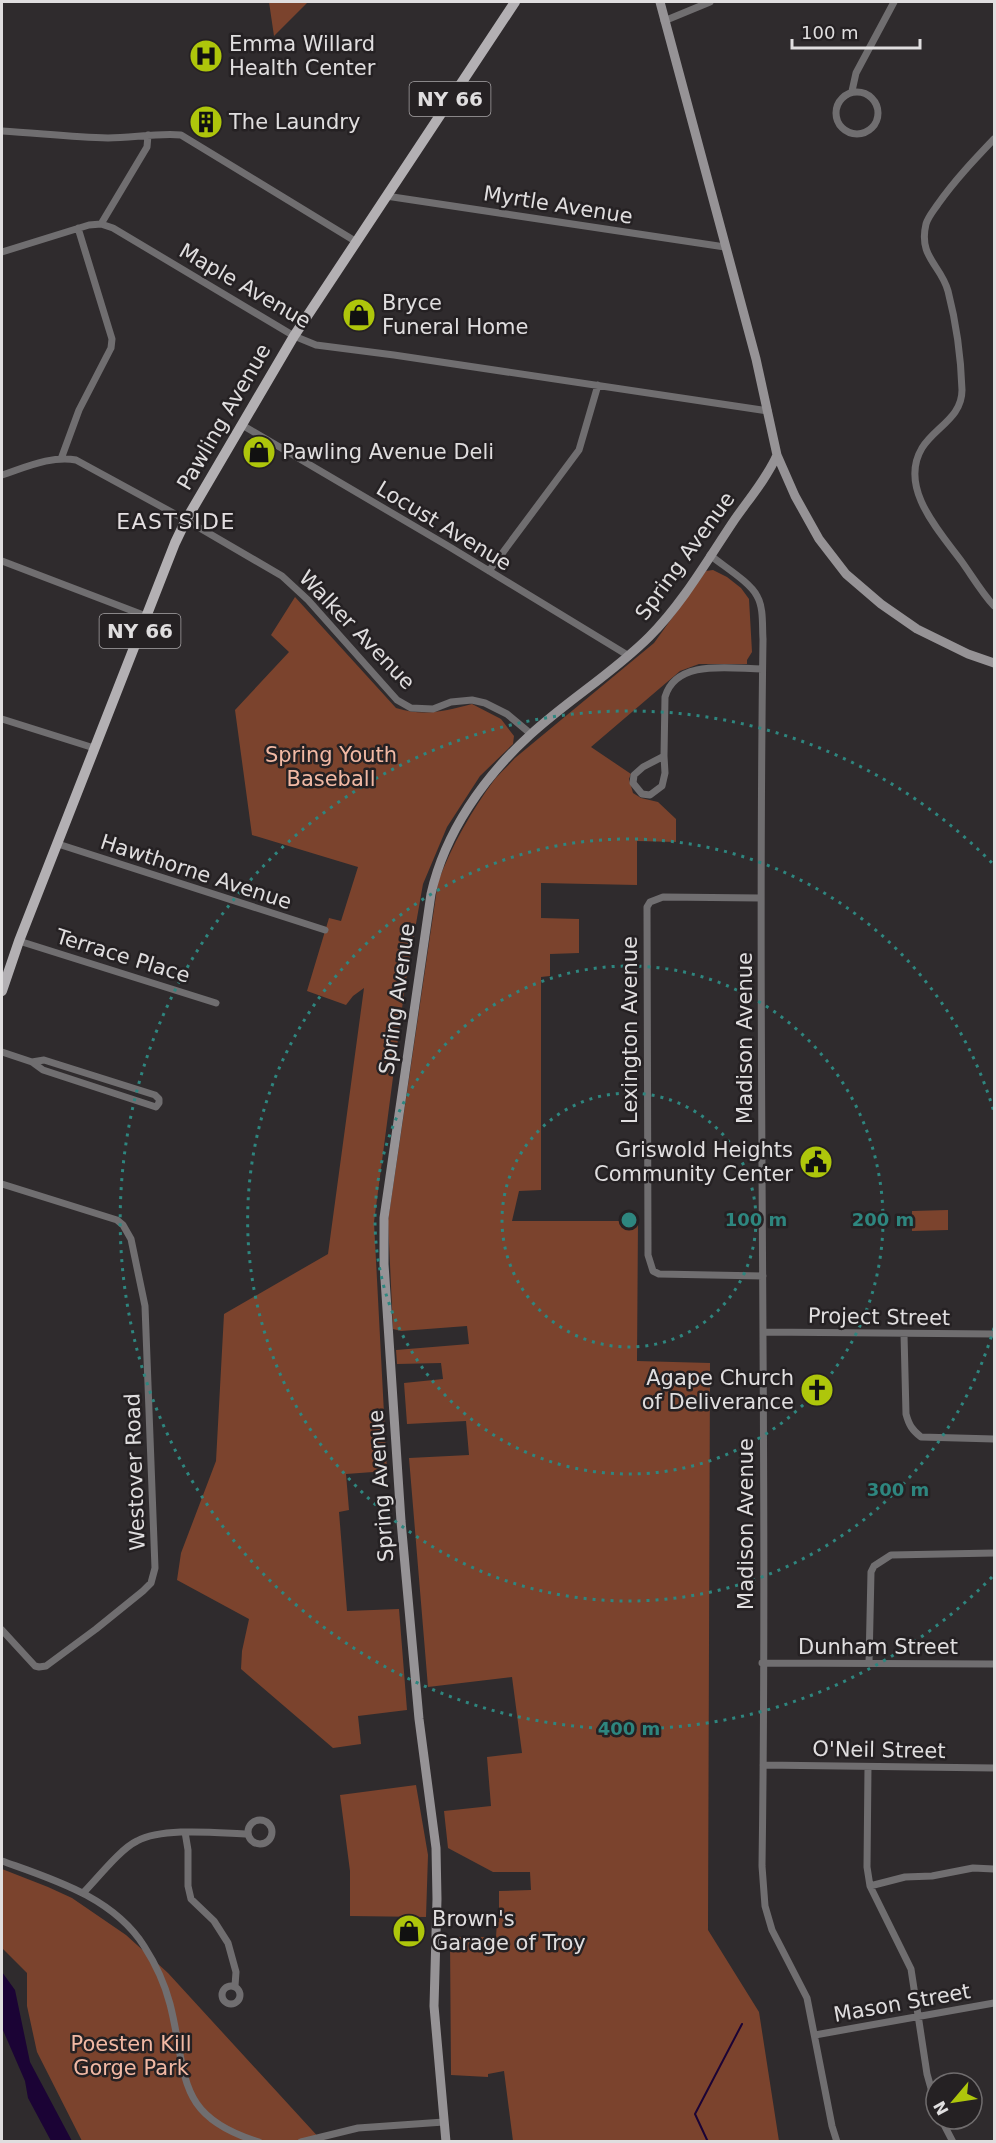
<svg xmlns="http://www.w3.org/2000/svg" width="996" height="2143" viewBox="0 0 996 2143" font-family="'DejaVu Sans',sans-serif">
<style>
.green{fill:#7b432d}
.water{fill:#1b0335}
.lines{fill:none;stroke-linecap:round;stroke-linejoin:round}
.stream{stroke:#1b0335;stroke-width:2}
.street{stroke:#706e70;stroke-width:7}
.secondary{stroke:#969396;stroke-width:9}
.primary{stroke:#b3b0b3;stroke-width:10}
.ring{fill:none;stroke:#2e867f;stroke-width:3;stroke-dasharray:3 6}
.labels{text-anchor:middle;stroke-width:5;stroke-linejoin:round;paint-order:stroke}
.shield{fill:#252123;stroke:#a8a5a7;stroke-width:1.5}
.shield-label{font-size:20px;font-weight:bold;fill:#e0dedf}
.poi-label{font-size:21px;fill:#e0dedf;stroke:#252123;text-anchor:start}
.street-label{font-size:21px;fill:#e0dedf;stroke:#252123}
.park-label{font-size:21px;fill:#f2b9a4;stroke:#252123}
.neighbourhood-label{font-size:22px;letter-spacing:1.5px;fill:#e4dfe1;stroke:#252123}
.centre{fill:#2e867f;stroke:#252123;stroke-width:3}
.ring-label{font-size:18px;text-anchor:middle;font-weight:bold;fill:#2e867f;stroke:#252123;stroke-width:5;stroke-linejoin:round;paint-order:stroke}
</style>
<rect width="100%" height="100%" fill="#2f2b2d"/>
<!-- green -->
<path class="green" d="M269,2H308L274,36Z
M713,570L727,577L741,588L749,599L752,652L747,660V664H699L680,671L591,747L631,774L629,779L633,793L641,798L658,802L676,819V842L637,841V885L541,883V918L579,919V953L550,954V976L541,977V1190L519,1191L512,1221H638L637,1361L710,1363L708,1930L759,2012L779,2141H513L504,2071L488,2074V2077L451,2075L450,1937H496L497,1922H499V1891L531,1890L530,1872H493L448,1848L444,1811L491,1806L487,1757L522,1753L512,1677L428,1687L409,1458L469,1455L466,1421L407,1424L404,1383L443,1379L441,1363L397,1364L396,1350L469,1344L467,1326L401,1331L393,1329L388,1221L438,882C452,845 471,811 495,779C501,772 508,766 515,758L654,643L706,571Z
M295,597L396,708C425,717 444,711 472,704L501,719L514,736L513,744L480,776L447,827L423,884L405,986L374,1222L387,1471L346,1474L349,1510L339,1512L347,1611L399,1609L407,1710L358,1716L361,1744L333,1748L241,1669L242,1651L249,1619L177,1580L181,1553L216,1461L224,1314L328,1254L364,988L353,996L346,1005L307,991L329,918L341,921L358,867L252,835L235,710L289,652L271,635Z
M948,1210V1230L912,1231V1211Z
M416,1785L428,1855L426,1917L350,1916V1871L340,1795Z
M2,1869L48,1887L72,1898L126,1935L168,1973L322,2141H82L37,2052L27,2006V1973L2,1948Z"/>
<!-- water -->
<path class="water" d="M2,1972L15,1990L30,2062L72,2141H51L28,2098L25,2081L2,2028Z"/>
<g class="lines">
<!-- stream -->
<path class="stream" d="M708,2142L695,2114L742,2024"/>
<!-- street -->
<path class="street" d="M664,21L710,2
M852,91L856,73L894,2
M836 113a21 21 0 1 1 42 0a21 21 0 1 1-42 0Z
M2,131C37,133 72,137 108,138C132,138 156,133 181,135L355,241
M994,139C974,160 955,180 938,204C934,210 928,217 926,224C918,257 941,265 948,291C956,322 961,358 962,390C962,418 935,427 922,448C898,488 940,532 962,562C972,576 982,593 994,606
M386,196L725,247
M101,224L147,147L148,135
M2,252L89,225L101,224L113,228L294,336L316,345L394,355L768,411
M242,425L448,546L629,656
M61,459L79,410L111,348L112,339L78,228
M2,475C24,468 52,455 76,460L186,520L282,576L308,600L397,700L411,708L433,709L451,702L472,700L485,703L507,714L531,734
M710,555C723,566 750,582 757,596C764,608 762,626 763,639C757,1048 768,1457 762,1866L765,1906L772,1930L807,1998L832,2126L837,2142
M2,561L146,616
M489,571L579,450L598,385
M2,719L94,748
M664,756L665,697C676,658 732,669 762,669
M664,756L665,773L662,786L650,795L642,794L633,783L634,775L643,767Z
M58,844L325,930
M760,898L663,897L650,902L647,907L648,1255L653,1271L659,1274L763,1276
M19,941L216,1003
M2,1052L32,1062L43,1070L156,1107L159,1103V1099L155,1095L44,1060L32,1062
M2,1184L117,1220L123,1225L131,1239L145,1306L155,1568L151,1583L143,1591L96,1629L46,1666L39,1667L35,1666L2,1630
M763,1332L994,1334
M904,1334L906,1414C909,1425 912,1430 921,1437L994,1439
M762,1663L994,1664
M869,1663L871,1572L874,1566L891,1555L994,1553
M763,1765L994,1768
M868,1767L867,1867L870,1886L911,1969L927,2074L936,2106
M248 1832a12 12 0 1 1 24 0a12 12 0 1 1-24 0Z
M185,1832L188,1850V1886L191,1899L214,1921L228,1943L236,1972L235,1986
M2,1861C52,1879 113,1897 144,1946C155,1963 165,1985 170,2004C188,2075 174,2116 259,2142
M870,1886L905,1877L932,1876L973,1868L994,1869
M83,1893C97,1879 120,1849 137,1841C163,1827 218,1833 248,1834
M222 1995a9 9 0 1 1 18 0a9 9 0 1 1-18 0Z
M815,2035L994,2003
M941,2119L953,2142
M301,2142L358,2128L444,2122"/>
<!-- secondary -->
<path class="secondary" d="M660,2L756,359L777,455L795,496L819,539L846,574L881,604L917,629L968,654L994,663
M446,2142L434,2006L437,1899L436,1848L419,1719L401,1521L384,1264V1218L431,894C445,832 484,777 530,735C568,700 613,673 649,637C683,603 708,559 735,519C749,499 767,478 777,455"/>
<!-- primary -->
<path class="primary" d="M2,991L19,941L175,543L186,520L294,336L515,2"/>
</g>
<!-- distance rings -->
<g class="ring">
<circle cx="629" cy="1220" r="127"/>
<circle cx="629" cy="1220" r="254"/>
<path d="M994 1328A381 381 0 1 1 994 1112"/>
<path d="M992 1577A509 509 0 1 1 992 863"/>
</g>
<!-- icons -->
<defs>
<g id="hospital-disc" transform="scale(1.725)"><circle r="9.5" fill="#aec60b" stroke="#252123"/><path d="M-5-5h3v3.5h4V-5h3V5h-3V1.5h-4V5h-3Z" fill="#111"/></g>
<g id="building-disc" transform="scale(1.725)"><circle r="9.5" fill="#aec60b" stroke="#252123"/><path d="M-4-6H4V6H1V3H-1V6H-4ZM-2.5-4.3h1.7v1.8h-1.7ZM.8-4.3h1.7v1.8H.8ZM-2.5-1h1.7V.8h-1.7ZM.8-1h1.7V.8H.8Z" fill="#111"/></g>
<g id="shop-disc" transform="scale(1.725)"><circle r="9.5" fill="#aec60b" stroke="#252123"/><path d="M-5-2.5h2.3a2.7 3.5 0 0 1 5.4 0H5L5.5 6h-11ZM-1.5-2.5h3a1.5 2.3 0 0 0-3 0Z" fill="#111"/></g>
<g id="civic-disc" transform="scale(1.725)"><circle r="9.5" fill="#aec60b" stroke="#252123"/><path d="M-.6-6.5H3V-4.5H.6V-3L4-1V1h2V6H-6V1h2V-1L-.6-3ZM-1.2 2.5V6h2.4V2.5Z" fill="#111"/></g>
<g id="church-disc" transform="scale(1.725)"><circle r="9.5" fill="#aec60b" stroke="#252123"/><path d="M-1.2-6h2.4v3.5h3.3v2.4h-3.3V6h-2.4V-.1h-3.3v-2.4h3.3Z" fill="#111"/></g>
</defs>
<g fill-rule="evenodd">
<use href="#hospital-disc" x="206" y="56"/>
<use href="#building-disc" x="206" y="122"/>
<use href="#shop-disc" x="359" y="315"/>
<use href="#shop-disc" x="259" y="452"/>
<use href="#civic-disc" x="816" y="1162"/>
<use href="#church-disc" x="817" y="1390"/>
<use href="#shop-disc" x="409" y="1931"/>
</g>
<g class="labels">
<!-- shield labels -->
<g class="shield">
<rect x="409.5" y="82" width="81" height="34" rx="4.5"/>
<rect x="99.5" y="614" width="81" height="34" rx="4.5"/>
</g>
<g class="shield-label">
<text x="450" y="106">NY 66</text>
<text x="140" y="638">NY 66</text>
</g>
<!-- poi labels -->
<g class="poi-label">
<text x="229" y="51">Emma Willard<tspan x="229" dy="24">Health Center</tspan></text>
<text x="229" y="129">The Laundry</text>
<text x="382" y="310">Bryce<tspan x="382" dy="24">Funeral Home</tspan></text>
<text x="282" y="459">Pawling Avenue Deli</text>
<text x="793" y="1157" text-anchor="end">Griswold Heights<tspan x="793" dy="24">Community Center</tspan></text>
<text x="794" y="1385" text-anchor="end">Agape Church<tspan x="794" dy="24">of Deliverance</tspan></text>
<text x="432" y="1926">Brown's<tspan x="432" dy="24">Garage of Troy</tspan></text>
</g>
<!-- street labels -->
<g class="street-label">
<text transform="translate(558 205) rotate(9)" y="7">Myrtle Avenue</text>
<text transform="translate(245 286) rotate(30)" y="7">Maple Avenue</text>
<text transform="translate(224 417) rotate(-60)" y="7">Pawling Avenue</text>
<text transform="translate(444 526) rotate(31)" y="7">Locust Avenue</text>
<text transform="translate(685 556) rotate(-54)" y="7">Spring Avenue</text>
<text transform="translate(357 630) rotate(46)" y="7">Walker Avenue</text>
<text transform="translate(196 872) rotate(18)" y="7">Hawthorne Avenue</text>
<text transform="translate(123 956) rotate(17)" y="7">Terrace Place</text>
<text transform="translate(397 999) rotate(-82)" y="7">Spring Avenue</text>
<text transform="translate(630 1030) rotate(-90)" y="7">Lexington Avenue</text>
<text transform="translate(745 1038) rotate(-90)" y="7">Madison Avenue</text>
<text transform="translate(879 1317) rotate(1)" y="7">Project Street</text>
<text transform="translate(135 1472) rotate(-92)" y="7">Westover Road</text>
<text transform="translate(381 1486) rotate(-94)" y="7">Spring Avenue</text>
<text transform="translate(746 1524) rotate(-90)" y="7">Madison Avenue</text>
<text x="878" y="1654">Dunham Street</text>
<text transform="translate(879 1750) rotate(1)" y="7">O'Neil Street</text>
<text transform="translate(902 2003) rotate(-10)" y="7">Mason Street</text>
</g>
<!-- park labels -->
<g class="park-label">
<text x="331" y="762">Spring Youth<tspan x="331" dy="24">Baseball</tspan></text>
<text x="131" y="2051">Poesten Kill<tspan x="131" dy="24">Gorge Park</tspan></text>
</g>
<!-- neighbourhood labels -->
<g class="neighbourhood-label">
<text x="176" y="529">EASTSIDE</text>
</g>
</g>
<circle cx="629" cy="1220" r="9" class="centre"/>
<g class="ring-label">
<text x="756" y="1226">100 m</text>
<text x="883" y="1226">200 m</text>
<text x="898" y="1496">300 m</text>
<text x="629" y="1735">400 m</text>
</g>
<!-- border -->
<rect width="996" height="2143" fill="none" stroke="#e0dedf" stroke-width="6"/>
<!-- north arrow -->
<g transform="translate(954 2101) rotate(241)"><circle r="28" fill="#252123" stroke="#706d6e" stroke-width="1.5"/>
<path d="M0-4.5L10 22L0 15L-10 22Z" fill="#aec60b"/>
<text y="-9" font-size="16" font-weight="bold" text-anchor="middle" fill="#e0dedf">N</text>
</g>
<!-- scale -->
<path d="M792 39v9h128v-9" fill="none" stroke="#e0dedf" stroke-width="3"/>
<text x="801" y="39" font-size="18" fill="#e0dedf" stroke="#252123" stroke-width="4.5" paint-order="stroke">100 m</text>
</svg>
